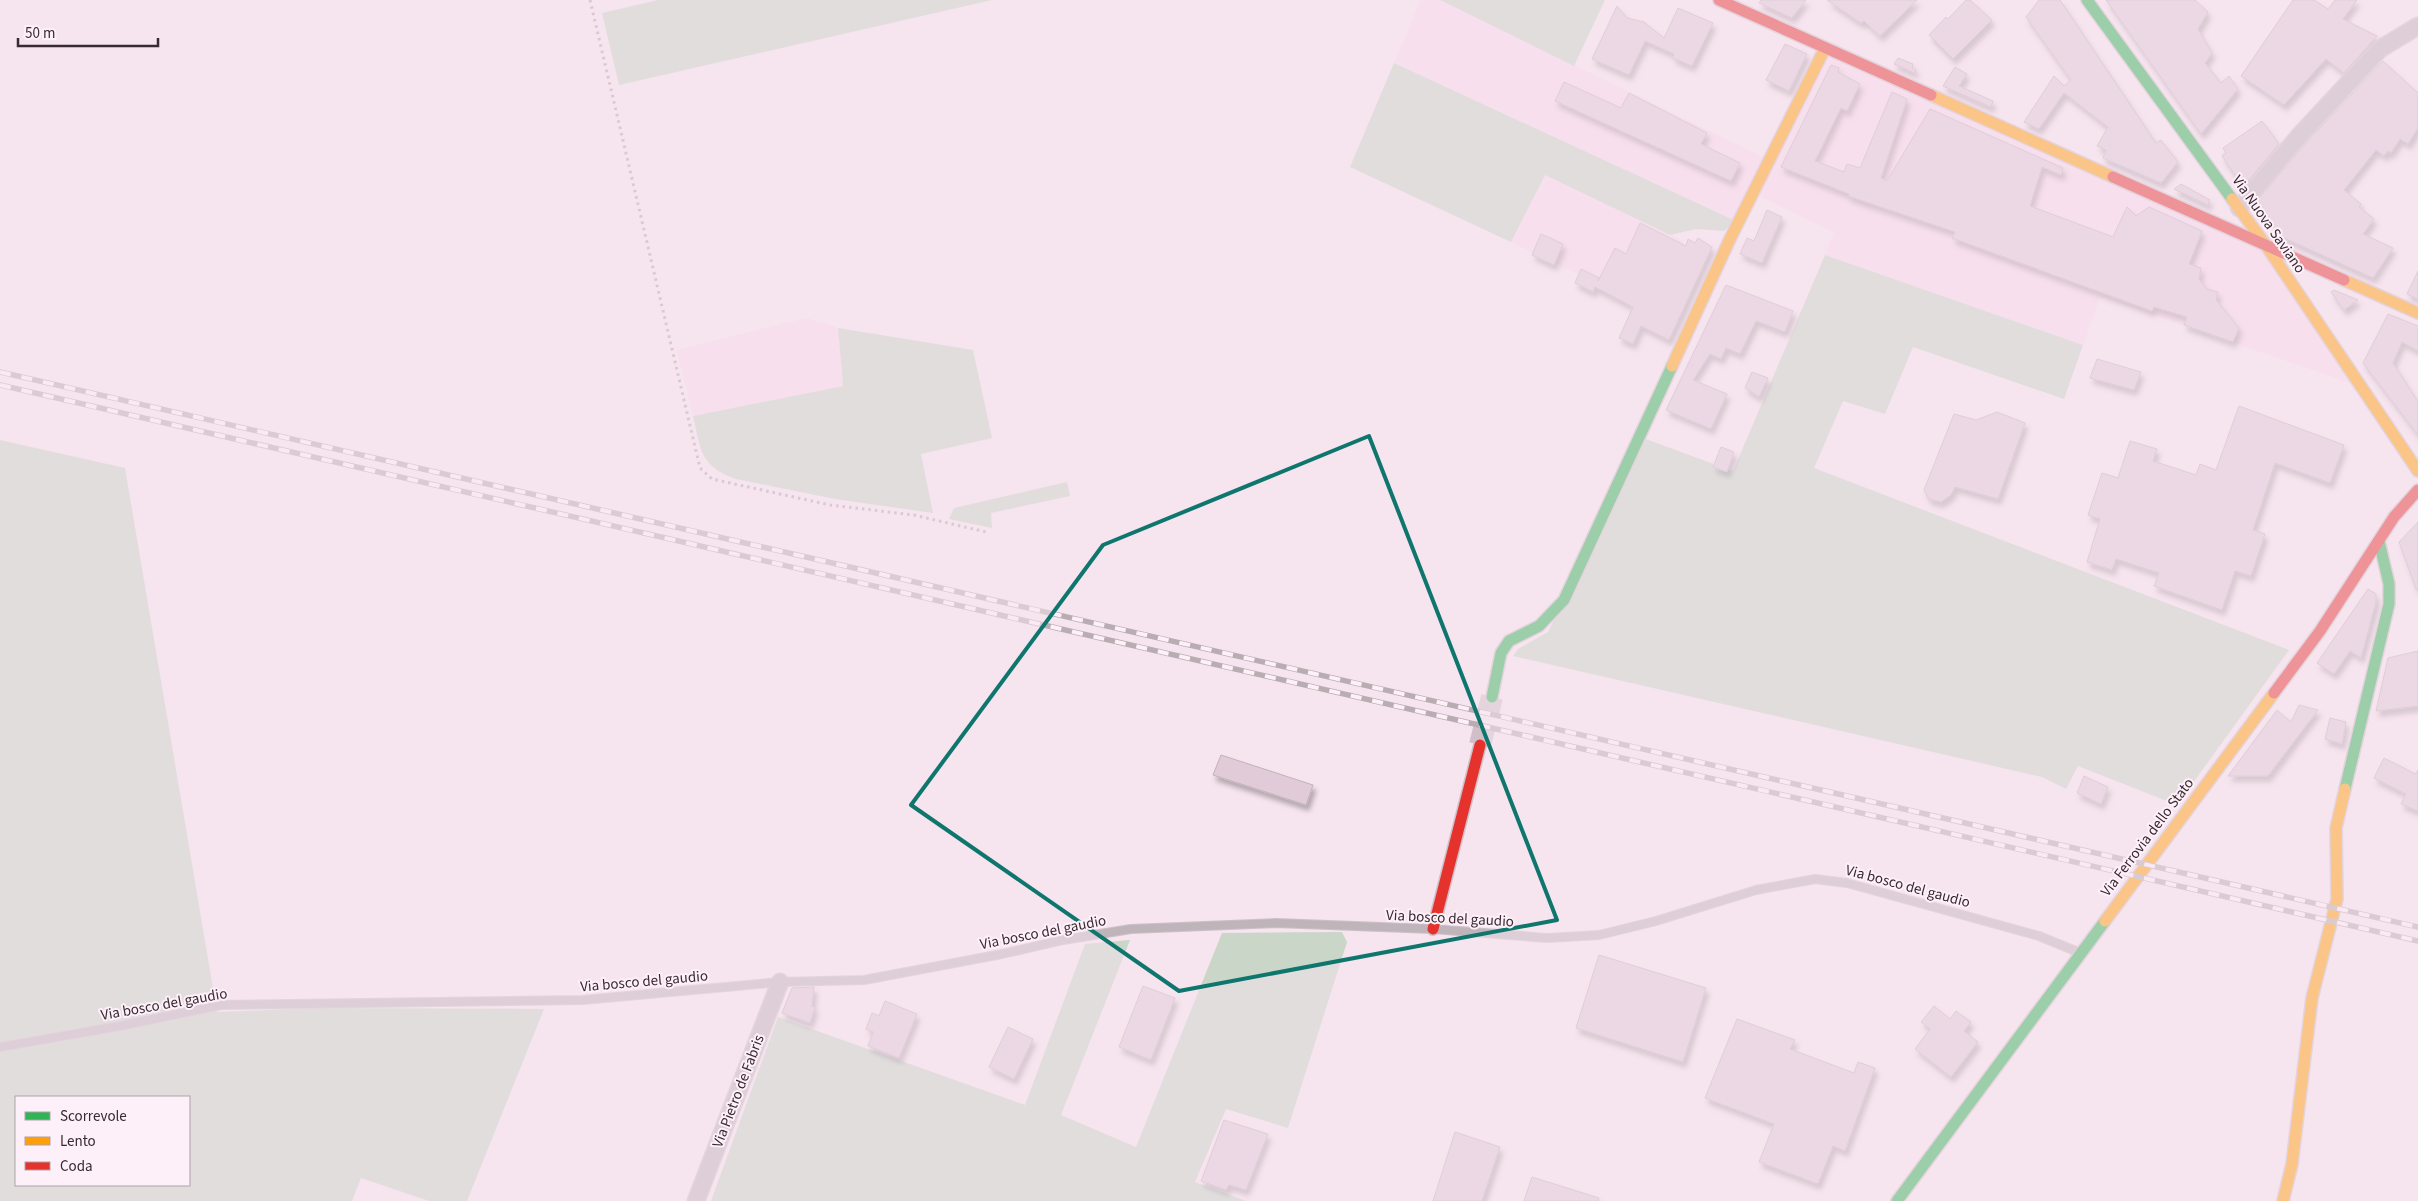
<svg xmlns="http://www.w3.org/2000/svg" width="2418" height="1201" viewBox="0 0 2418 1201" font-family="'Source Sans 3',sans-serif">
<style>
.built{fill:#f8d9ea}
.green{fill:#c9d6c8;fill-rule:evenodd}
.building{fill:#e1cbd8;stroke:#c0b2ba;filter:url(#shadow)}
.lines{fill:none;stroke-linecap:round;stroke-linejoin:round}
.secondary-tunnel{stroke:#d0bfc8;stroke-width:22;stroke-dasharray:22 11;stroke-linecap:butt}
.lane-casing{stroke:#cec0c8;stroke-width:10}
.street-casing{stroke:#cec0c8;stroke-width:19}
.fast-casing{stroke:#cec0c8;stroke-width:14}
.slow-casing{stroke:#cec0c8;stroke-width:14}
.jam-casing{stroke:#cec0c8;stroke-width:14}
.path{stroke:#b5aab0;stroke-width:3;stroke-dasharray:2.5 4;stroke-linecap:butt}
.lane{stroke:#c0b4bb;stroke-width:8}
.street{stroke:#c0b4bb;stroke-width:16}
.fast{stroke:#30b455;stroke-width:11}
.slow{stroke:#ff9f0a;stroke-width:11}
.jam{stroke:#e5322d;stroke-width:11}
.rail-casing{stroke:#b9adb2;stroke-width:5.5}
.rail{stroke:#fef0f8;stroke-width:4;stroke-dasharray:11;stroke-linecap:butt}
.marked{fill:none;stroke:#0f766e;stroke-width:4;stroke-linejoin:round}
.labels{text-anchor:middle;stroke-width:4;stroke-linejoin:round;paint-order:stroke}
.street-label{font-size:15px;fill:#372a31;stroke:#fef0f8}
</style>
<defs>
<filter id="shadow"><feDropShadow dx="3" dy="5.5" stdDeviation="2.5" flood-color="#0004"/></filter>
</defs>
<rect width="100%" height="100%" fill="#f6e4ee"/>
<!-- built -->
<path class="built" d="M1421,0H1440L1767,159L1736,221L1394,63Z
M1827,53L2262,247L2357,385L2100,297L2083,345L1825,255L1834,232L1757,195Z
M1545,175L1683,241L1665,270L1637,303L1511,242Z
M807,318L838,328L843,386L693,416L677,350Z"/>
<!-- green -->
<path class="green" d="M658,0H992L619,85L602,13Z
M1440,0H1605L1574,66Z
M1394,63L1736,221L1724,231L1696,229L1670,235L1545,175L1511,242L1350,167Z
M1825,255L2083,345L2064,399L1913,347L1885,414L1843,401L1814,468L2289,650L2177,805L2078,766L2066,789L2042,777L1513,656L1518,649L1548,632L1643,438L1733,471Z
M838,328L973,350L992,438L921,454L933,513L835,499L736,479C699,466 701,449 693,416L843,386Z
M0,440L125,468L217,1012L314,1008L544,1009L467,1201H429L361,1178L352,1201H0ZM16,1097H189V1185H16Z
M1067,482L1070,496L991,513L992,528L949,519L954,508Z
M1342,932L1347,942L1288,1128L1226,1109L1195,1182L1246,1201H711L778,1017L1025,1105L1085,944L1130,940L1061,1115L1136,1147L1222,933Z"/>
<!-- building -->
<path class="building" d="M1761,0H1806L1792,18L1759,3Z
M1827,0H1917L1880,36L1864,21L1861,23Z
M1966,0H1970L1992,20L1953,59L1929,35L1946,17L1948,19Z
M2039,0H2060L2156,143L2161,140L2178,162L2161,183L2103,158L2106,150L2097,146L2108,127L2064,93L2039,129L2024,122L2054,76L2064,86L2071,80L2026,17Z
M2106,0H2195L2208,12L2198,29L2212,53L2205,63L2221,83L2229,76L2238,89L2201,134Z
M2293,0H2314L2328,9L2335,0H2357L2343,19L2377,36L2344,73L2326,59L2284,105L2241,76Z
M1617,6L1627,18L1644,22L1664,38L1678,8L1713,23L1692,66L1673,58L1674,54L1645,41L1629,75L1592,59Z
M1785,44L1807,54L1789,91L1766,80Z
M1898,58L1913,64L1912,68L1916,70L1915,73L1894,64Z
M2383,61L2418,93V128L2408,144L2400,139L2391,153L2388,151L2384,156L2376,150L2344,190L2361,204L2359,207L2374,219L2363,234L2393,248L2373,278L2284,238L2257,201L2306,143Z
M1831,65L1839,68L1838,72L1860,84L1847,111L1841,108L1815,161L1844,172L1847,164L1860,168L1892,92L1907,99L1881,178L1887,181L1930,109L2063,168L2061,175L2042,167L2030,206L2113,237L2127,207L2136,216L2149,207L2202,231L2189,264L2201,268L2199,279L2207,289L2218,292L2216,300L2239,328L2233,342L2184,325L2187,317L2154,307L2152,311L1952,238L1955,232L1848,196L1849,194L1781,167Z
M1955,67L1967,74L1959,86L1993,101L1991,107L1943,86Z
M1564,82L1621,108L1629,93L1707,133L1701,144L1740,163L1731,181L1555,101Z
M2262,121L2279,144L2243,187L2222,156L2226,153L2223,148Z
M2181,184L2210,200L2208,205L2174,189Z
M1767,210L1782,217L1762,263L1740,254L1747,238L1754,241Z
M1640,223L1686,246L1688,239L1695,243L1698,238L1712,247L1669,340L1641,326L1633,344L1619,338L1633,307L1595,287L1593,292L1575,283L1581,269L1599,278L1598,281L1615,248L1626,254Z
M1541,234L1563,244L1554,265L1532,255Z
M2418,271V299L2407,294Z
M1726,285L1793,311L1785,332L1756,321L1740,354L1726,348L1721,359L1710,354L1693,380L1727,394L1711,429L1666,410Z
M2334,290L2358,300L2344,310L2331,292Z
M2388,314L2418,326V351L2402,342L2393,363L2418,402V435L2363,363Z
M2097,359L2141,372L2134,390L2090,378Z
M1752,372L1768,378L1759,397L1745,388Z
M2239,406L2344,445L2330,483L2275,463L2253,530L2265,534L2251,576L2235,571L2222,610L2154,586L2159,573L2116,559L2112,570L2087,562L2100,519L2088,515L2102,473L2118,478L2130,441L2157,449L2153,461L2196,475L2200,464L2216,470Z
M1997,412L2025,423L1998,499L1955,487L1951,495L1941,502L1929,499L1924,490L1954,414L1976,420Z
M1721,447L1734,452L1727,472L1713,467Z
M2418,522V589H2416L2399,542Z
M2368,589L2376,594V602L2361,658L2350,651L2334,674L2317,663Z
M2418,651V706L2376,711L2388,658Z
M2299,705L2318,710L2268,776H2228L2277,710L2291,722Z
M2330,718L2346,722L2342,744L2325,739Z
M1221,755L1313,785L1306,805L1213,775Z
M2384,758L2416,774L2418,770V811L2401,804L2406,794L2374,778Z
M2084,776L2108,787L2101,804L2077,793Z
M1599,955L1706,988L1683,1062L1576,1028Z
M1143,986L1175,998L1151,1060L1119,1047Z
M814,987L812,1006L815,1007L810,1023L782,1013L792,988Z
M885,1001L917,1014L899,1058L868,1046L873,1032L866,1029L872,1013L879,1016Z
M1934,1006L1950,1019L1956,1011L1971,1022L1964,1031L1978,1042L1951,1077L1915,1049L1930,1029L1921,1022Z
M1737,1019L1795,1040L1790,1049L1854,1073L1858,1062L1875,1068L1845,1151L1833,1146L1818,1184L1759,1162L1774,1124L1705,1098Z
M1008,1027L1033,1039L1014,1079L989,1067Z
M1224,1120L1268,1134L1246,1190L1229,1185L1226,1190L1201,1181Z
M1455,1132L1500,1147L1482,1201H1433Z
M1532,1177L1599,1198L1598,1201H1524Z"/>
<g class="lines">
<!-- secondary-tunnel -->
<path class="secondary-tunnel" d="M1480,745L1492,697"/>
<!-- lane casing -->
<g class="lane-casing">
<path id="lane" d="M0,1047L120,1026L221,1005L583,1000L780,982L864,980L1002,954L1063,940L1131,929L1276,923L1433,929L1547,938L1599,935L1656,921L1756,890L1815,879L1847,883L2039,936L2078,952"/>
</g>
<!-- street casing -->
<g class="street-casing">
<path id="street" d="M2239,208L2299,136L2380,49L2418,26
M696,1201L780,982"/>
</g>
<!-- fast casing -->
<g class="fast-casing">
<path id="fast" d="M2087,0L2232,199
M1492,697L1501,653L1509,641L1539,626L1564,600L1672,366
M2345,789L2389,604V584L2379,541
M1897,1201L2105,921"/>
</g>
<!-- slow casing -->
<g class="slow-casing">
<path id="slow" d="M1931,95L2113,177
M2232,199L2265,244L2418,471
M2344,280L2418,313
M1672,366L1729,241L1825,48
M2105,921L2274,693
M2283,1201L2292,1164L2312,998L2337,899L2336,828L2345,789"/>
</g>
<!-- jam casing -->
<g class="jam-casing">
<path id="jam" d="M1719,0L1931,95
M2113,177L2344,280
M2274,693L2320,631L2394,517L2418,490
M1433,929L1480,745"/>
</g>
<!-- path -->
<path class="path" d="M590,0L700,468L712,479L830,505L914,515L986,532"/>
<!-- lane -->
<use href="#lane" class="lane"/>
<!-- street -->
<use href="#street" class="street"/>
<!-- fast -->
<use href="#fast" class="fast"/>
<!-- slow -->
<use href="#slow" class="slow"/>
<!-- jam -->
<use href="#jam" class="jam"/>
<!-- rail casing -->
<g class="rail-casing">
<path id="rail" d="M0,372L2418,927
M0,385L2418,941"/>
</g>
<!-- rail -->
<use href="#rail" class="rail"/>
</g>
<!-- marked area -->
<path d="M0 0H2418V1201H0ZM1369,436L1557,920L1179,991L911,805L1103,545Z" fill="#f6e4ee" fill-opacity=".55" fill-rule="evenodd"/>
<path class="marked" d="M1369,436L1557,920L1179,991L911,805L1103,545Z"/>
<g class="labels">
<!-- street labels -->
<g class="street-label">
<text transform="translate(2269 224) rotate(55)" y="5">Via Nuova Saviano</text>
<text transform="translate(2147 837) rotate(-53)" y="5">Via Ferrovia dello Stato</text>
<text transform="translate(1908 886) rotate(15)" y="5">Via bosco del gaudio</text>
<text transform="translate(1450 918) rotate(3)" y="5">Via bosco del gaudio</text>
<text transform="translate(1043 932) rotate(-11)" y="5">Via bosco del gaudio</text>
<text transform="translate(644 981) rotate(-5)" y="5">Via bosco del gaudio</text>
<text transform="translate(164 1004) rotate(-10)" y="5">Via bosco del gaudio</text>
<text transform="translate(738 1091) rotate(-69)" y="5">Via Pietro de Fabris</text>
</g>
</g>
<!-- legend -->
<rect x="15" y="1096" width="175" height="90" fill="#fef0f8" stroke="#aea1a8"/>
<rect x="25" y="1112" width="25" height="8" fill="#30b455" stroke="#aea1a8"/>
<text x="60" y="1121" font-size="15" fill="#372a31">Scorrevole</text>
<rect x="25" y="1137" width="25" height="8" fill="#ff9f0a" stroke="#aea1a8"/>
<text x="60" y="1146" font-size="15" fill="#372a31">Lento</text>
<rect x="25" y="1162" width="25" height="8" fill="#e5322d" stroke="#aea1a8"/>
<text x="60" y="1171" font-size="15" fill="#372a31">Coda</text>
<!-- scale -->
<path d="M18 38v8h140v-8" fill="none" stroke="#372a31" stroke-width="2.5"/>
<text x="25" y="38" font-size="15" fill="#372a31" stroke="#fef0f8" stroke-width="4" paint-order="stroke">50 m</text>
</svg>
